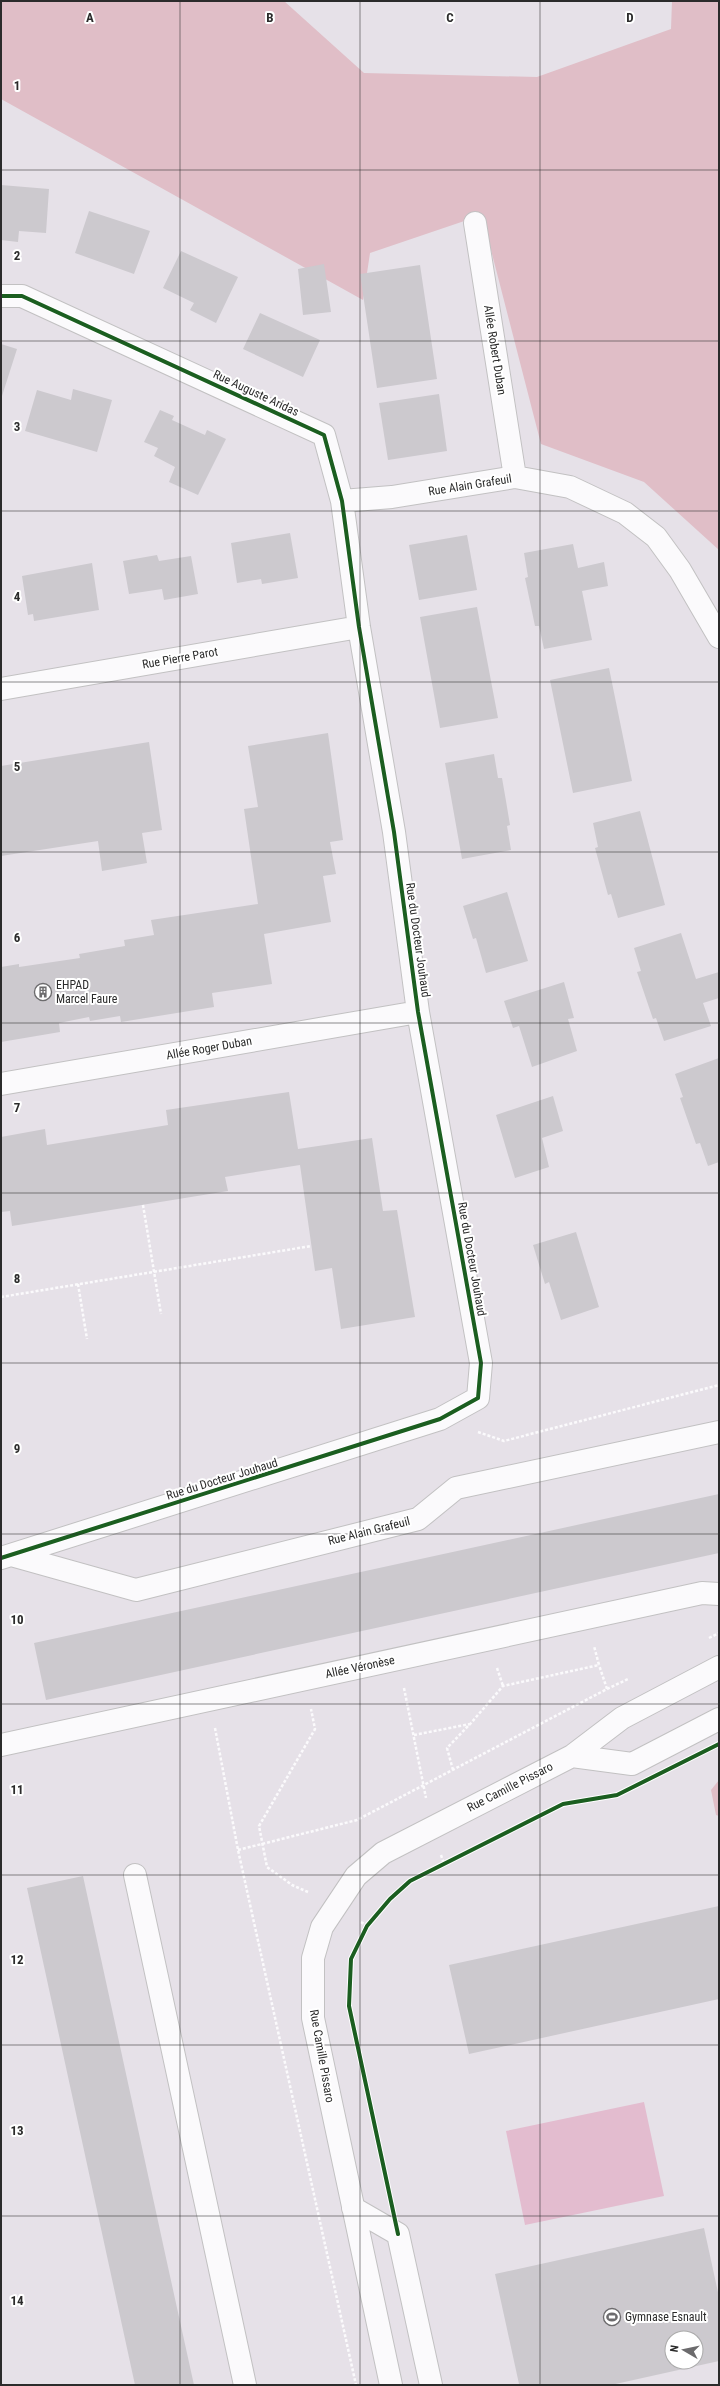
<svg xmlns="http://www.w3.org/2000/svg" width="720" height="2386" viewBox="0 0 720 2386" font-family="'Roboto Condensed',sans-serif">
<style>
.green{fill:#e0bec7}
.pitch{fill:#e3bccf}
.building{fill:#ccc9ce;fill-rule:evenodd}
.lines{fill:none;stroke-linecap:round;stroke-linejoin:round}
.minor-casing{stroke:#c2c1c2;stroke-width:24}
.path{stroke:#fbfafc;stroke-width:2.5;stroke-dasharray:3 2;stroke-linecap:butt}
.minor{stroke:#fbfafc;stroke-width:22}
.cycleway-casing{stroke:#fff;stroke-width:6}
.cycleway{stroke:#1b5e20;stroke-width:4}
.grid{fill:none;stroke:#2b2b2b;stroke-width:1;stroke-opacity:0.55}
.labels{text-anchor:middle;stroke-width:4;stroke-linejoin:round;paint-order:stroke}
.street-label{font-size:12px;fill:#2b2b2b;stroke:#fff}
.poi-label{font-size:12px;fill:#2b2b2b;stroke:#fff;text-anchor:start}
.grid-label{font-size:13px;text-anchor:middle;font-weight:bold;fill:#2b2b2b;stroke:#fff;stroke-width:4;stroke-linejoin:round;paint-order:stroke}
</style>
<rect width="100%" height="100%" fill="#e6e1e8"/>
<!-- green -->
<path class="green" d="M1,1H284L364,73L537,77L671,29L672,1H719V550L644,482L541,444L482,215L370,253L363,300L1,99Z
M719,1780V1816L716,1815L711,1790Z"/>
<!-- pitch -->
<path class="pitch" d="M644,2102L664,2196L525,2225L506,2131Z"/>
<!-- building -->
<path class="building" d="M1,185L49,189L46,233L19,231L18,242L1,240Z
M89,211L150,231L134,274L75,253Z
M181,251L238,277L216,323L190,310L194,303L163,288Z
M324,264L331,312L303,315L298,269Z
M420,265L437,379L377,388L360,274Z
M260,313L320,340L303,377L243,349Z
M1,344L17,349L2,396H1Z
M73,389L112,400L97,452L25,431L37,390L71,400Z
M439,394L447,451L388,460L379,403Z
M160,410L174,416L172,420L205,435L207,430L226,439L198,495L169,482L175,467L154,456L158,448L144,442Z
M290,533L298,578L262,584L261,579L237,583L231,543Z
M467,535L477,590L419,600L409,545Z
M573,544L578,568L604,562L608,586L582,591L592,640L544,649L539,626H535L525,578L528,577L524,553Z
M157,555L159,561L191,556L198,594L164,600L162,589L129,594L123,561Z
M92,563L99,610L34,621L33,614L28,615L22,576Z
M477,607L498,718L440,728L420,617Z
M609,668L632,781L573,793L550,680Z
M328,733L343,840L330,842L336,874L323,876L331,922L264,934L272,984L212,993L214,1007L121,1022L120,1016L90,1021L89,1017L59,1023L60,1032L1,1042V967L19,964V967L80,958L79,954L125,946L124,940L154,935L151,920L258,904L244,809L258,807L248,746Z
M149,742L162,830L142,833L147,863L102,871L98,841L1,856V766Z
M494,754L498,778H502L506,801L510,825L507,826L511,850L462,859L445,763Z
M640,811L665,905L618,918L611,894L608,895L595,848L598,847L593,823Z
M507,892L528,961L486,973L476,938L473,939L463,906Z
M681,933L696,979L719,972V998L703,1003L711,1026L664,1041L656,1018L653,1019L637,972L641,971L634,948Z
M564,982L574,1018L568,1019L577,1051L532,1067L519,1026L513,1028L504,1001Z
M719,1058V1162L708,1166L700,1143L696,1144L680,1098L683,1097L675,1074Z
M289,1092L298,1149L372,1138L383,1211L397,1210L415,1317L341,1329L332,1268L315,1271L300,1165L225,1177L228,1191L12,1226L10,1211L1,1212V1137L45,1129L47,1145L168,1125L166,1110Z
M553,1096L563,1131L542,1138L549,1167L515,1178L496,1115Z
M576,1232L599,1307L561,1320L549,1282L545,1284L533,1245Z
M719,1494V1553L46,1700L34,1643Z
M83,1876L168,2267L194,2385H135L27,1888Z
M719,1906V1999L469,2054L449,1965Z
M704,2228L719,2297V2361L611,2385H516L519,2384L495,2274ZM672,2338H696V2362H672Z"/>
<g class="lines">
<!-- minor casing -->
<g class="minor-casing">
<path id="minor" d="M475,223L515,477
M1,296H22L324,435L342,501L359,627L394,832L418,1012L481,1363L478,1398L440,1419L1,1558
M342,501L392,497L515,477L570,487L625,513L656,537L680,570L719,637
M1,689L359,627
M1,1084L418,1012
M11,1555L136,1590L418,1519L456,1488L719,1432
M1,1745L702,1593L719,1594
M572,1756L632,1764L719,1719
M135,1875L245,2385
M353,2208L398,2234L431,2385
M391,2385L313,2018V1958L322,1927L356,1876L383,1853L572,1756L622,1718L719,1667"/>
</g>
<!-- path -->
<path class="path" d="M143,1205L161,1314
M78,1284L87,1339
M1,1297L311,1246
M478,1432L504,1441L719,1385
M709,1638L719,1633
M497,1668L503,1686
M404,1688L426,1798
M607,1689L628,1679
M215,1728L238,1850L356,2385
M414,1735L470,1724
M453,1770L447,1748L471,1723L503,1686L599,1665L594,1646
M238,1850L357,1820L607,1689L599,1665
M441,1855L444,1864
M308,1892L292,1885L267,1867L259,1826L315,1729L311,1709
M361,1922L367,1926"/>
<!-- minor -->
<use href="#minor" class="minor"/>
<!-- cycleway casing -->
<g class="cycleway-casing">
<path id="cycleway" d="M1,296H22L324,435L342,501L359,627L394,832L418,1012L481,1363L478,1398L440,1419L1,1558
M398,2234L349,2006L351,1959L367,1926L390,1899L410,1881L563,1804L617,1795L719,1744"/>
</g>
<!-- cycleway -->
<use href="#cycleway" class="cycleway"/>
</g>
<!-- grid -->
<path class="grid" d="M180,1V2385M360,1V2385M540,1V2385M1,170H719M1,341H719M1,511H719M1,682H719M1,852H719M1,1023H719M1,1193H719M1,1363H719M1,1534H719M1,1704H719M1,1875H719M1,2045H719M1,2216H719"/>
<!-- icons -->
<defs>
<g id="building-ring" transform="scale(0.9)"><circle r="9.5" fill="#fff" stroke="#6c6b6d" stroke-width="1.5"/><path d="M-4-6H4V6H1V3H-1V6H-4ZM-2.5-4.3h1.7v1.8h-1.7ZM.8-4.3h1.7v1.8H.8ZM-2.5-1h1.7V.8h-1.7ZM.8-1h1.7V.8H.8Z" fill="#6c6b6d"/></g>
<g id="stadium-ring" transform="scale(0.9)"><circle r="9.5" fill="#fff" stroke="#6c6b6d" stroke-width="1.5"/><path d="M0-5a6.5 5 0 1 0 0 10a6.5 5 0 1 0 0-10ZM-3.5-1.8h7v3.6h-7Z" fill="#6c6b6d"/></g>
</defs>
<g fill-rule="evenodd">
<use href="#building-ring" x="43" y="992"/>
<use href="#stadium-ring" x="612" y="2317"/>
</g>
<g class="labels">
<!-- street labels -->
<g class="street-label">
<text transform="translate(495 350) rotate(81)" y="4">Allée Robert Duban</text>
<text transform="translate(256 393) rotate(25)" y="4">Rue Auguste Aridas</text>
<text transform="translate(470 485) rotate(-9)" y="4">Rue Alain Grafeuil</text>
<text transform="translate(180 658) rotate(-10)" y="4">Rue Pierre Parot</text>
<text transform="translate(418 940) rotate(82)" y="4">Rue du Docteur Jouhaud</text>
<text transform="translate(209 1048) rotate(-10)" y="4">Allée Roger Duban</text>
<text transform="translate(472 1259) rotate(80)" y="4">Rue du Docteur Jouhaud</text>
<text transform="translate(222 1479) rotate(-17)" y="4">Rue du Docteur Jouhaud</text>
<text transform="translate(369 1531) rotate(-14)" y="4">Rue Alain Grafeuil</text>
<text transform="translate(360 1667) rotate(-12)" y="4">Allée Véronèse</text>
<text transform="translate(510 1787) rotate(-27)" y="4">Rue Camille Pissaro</text>
<text transform="translate(322 2056) rotate(80)" y="4">Rue Camille Pissaro</text>
</g>
<!-- poi labels -->
<g class="poi-label">
<text x="56" y="989">EHPAD<tspan x="56" dy="14">Marcel Faure</tspan></text>
<text x="625" y="2321">Gymnase Esnault</text>
</g>
</g>
<g class="grid-label">
<text x="90" y="22">A</text>
<text x="270" y="22">B</text>
<text x="450" y="22">C</text>
<text x="630" y="22">D</text>
<text x="17" y="90">1</text>
<text x="17" y="260">2</text>
<text x="17" y="431">3</text>
<text x="17" y="601">4</text>
<text x="17" y="771">5</text>
<text x="17" y="942">6</text>
<text x="17" y="1112">7</text>
<text x="17" y="1283">8</text>
<text x="17" y="1453">9</text>
<text x="17" y="1624">10</text>
<text x="17" y="1794">11</text>
<text x="17" y="1964">12</text>
<text x="17" y="2135">13</text>
<text x="17" y="2305">14</text>
</g>
<!-- border -->
<rect width="720" height="2386" fill="none" stroke="#2b2b2b" stroke-width="4"/>
<!-- north arrow -->
<g transform="translate(684 2350) rotate(279)"><circle r="19" fill="#ffffff" stroke="#aaaaaa"/>
<path d="M0-3L7 15L0 10L-7 15Z" fill="#6c6b6d"/>
<text y="-6" font-size="11" font-weight="bold" text-anchor="middle" fill="#2b2b2b">N</text>
</g>
</svg>
